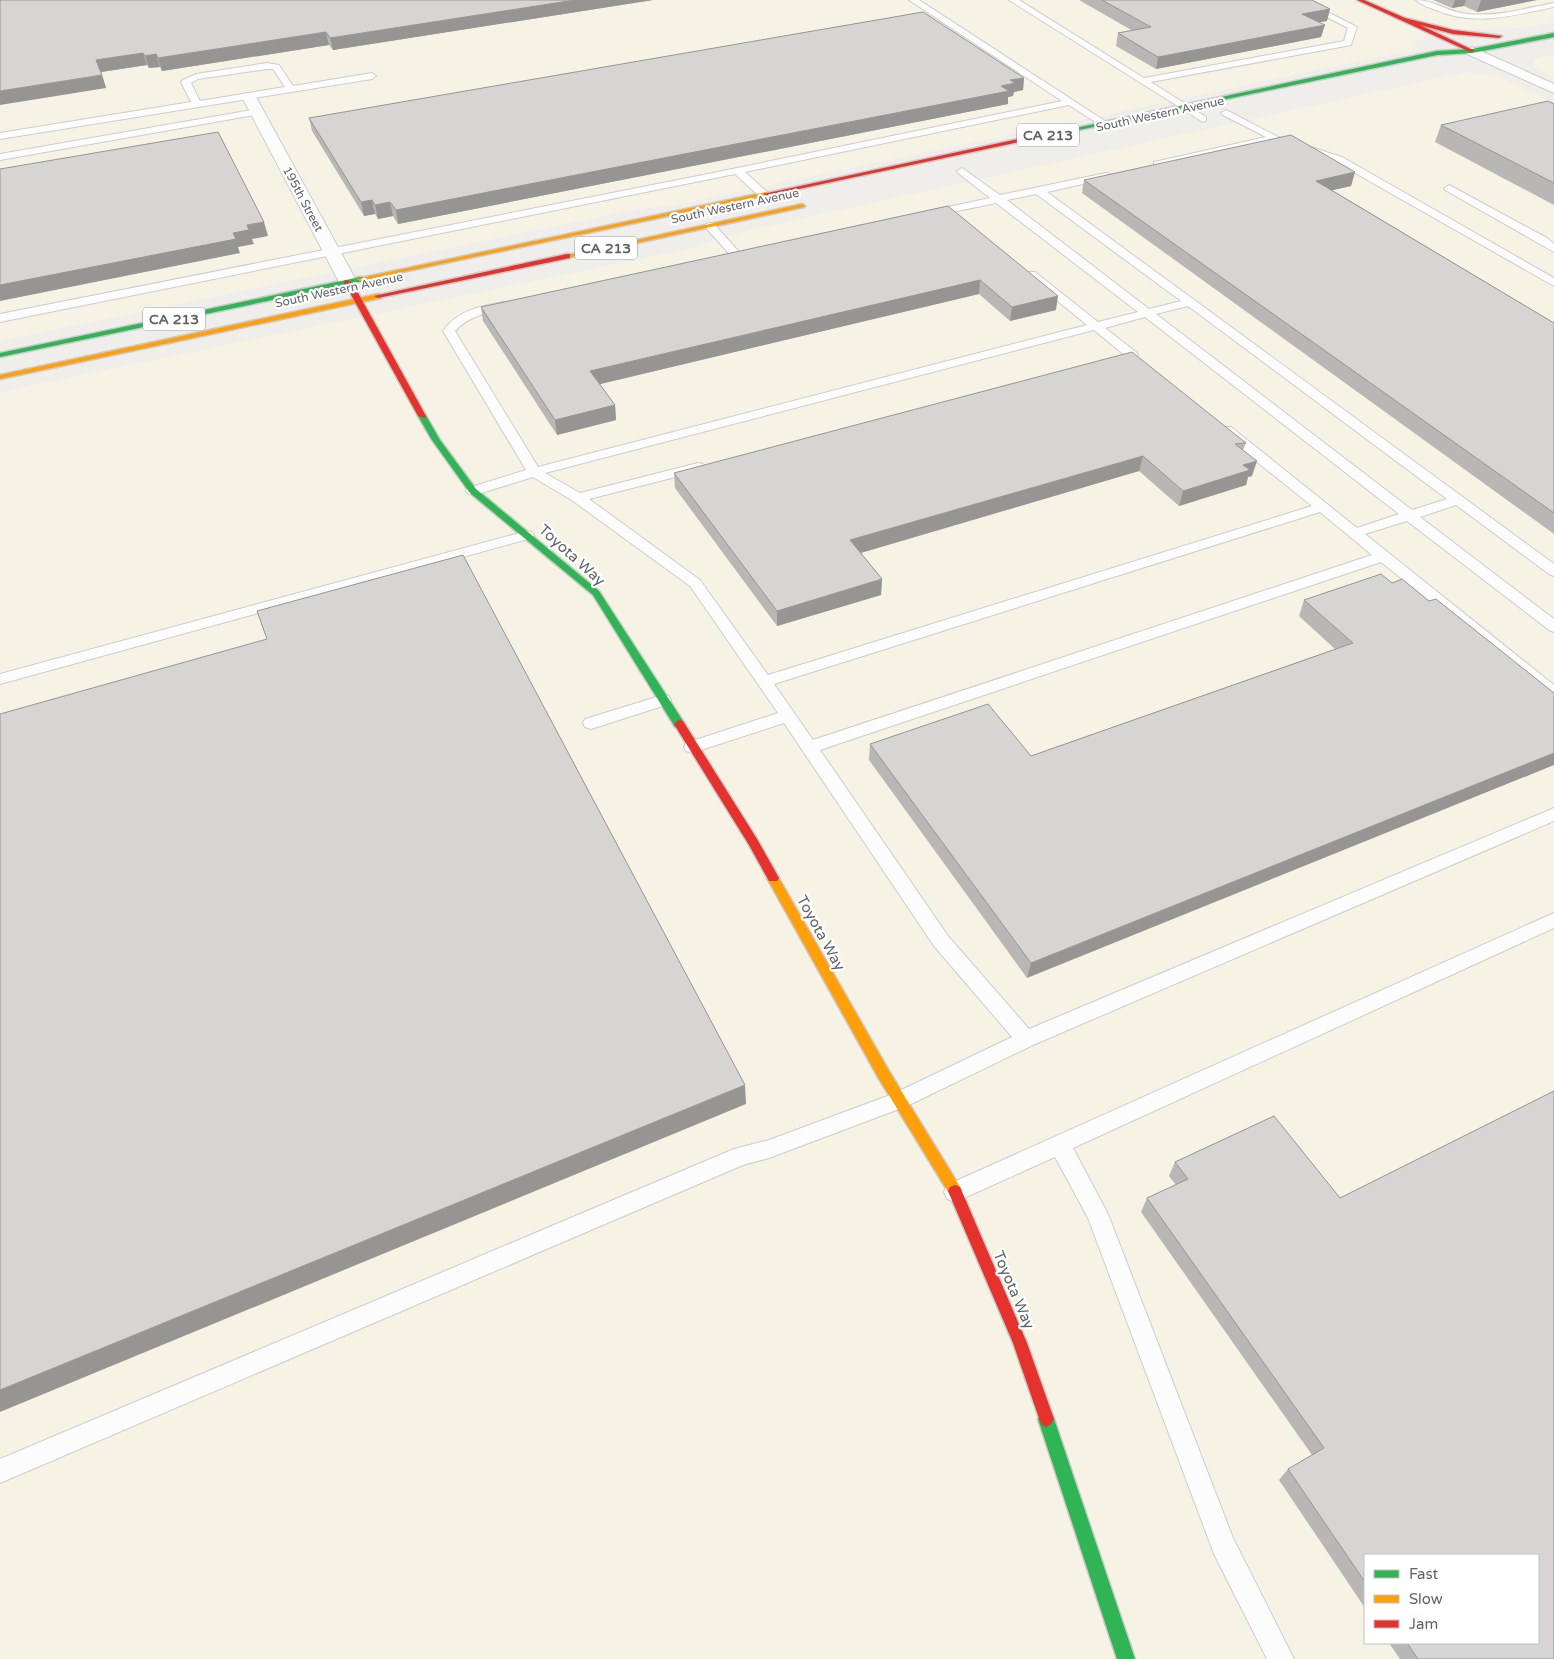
<svg xmlns="http://www.w3.org/2000/svg" width="1554" height="1659" viewBox="0 0 1554 1659" font-family="'Varela Round',sans-serif">
<style>
.commercial{fill:#f7f3e4;fill-rule:evenodd}
.lines{fill:none;stroke-linecap:round;stroke-linejoin:round}
.lane-casing{stroke:#cbcccc;stroke-width:2}
.street-casing{stroke:#cbcccc;stroke-width:2}
.fast-casing{stroke:#cacacb;stroke-width:3}
.slow-casing{stroke:#cacacb;stroke-width:3}
.jam-casing{stroke:#cacacb;stroke-width:3}
.lane{fill:#fdfcfc;fill-rule:evenodd}
.street{fill:#fdfcfc;fill-rule:evenodd}
.fast{fill:#30b455;fill-rule:evenodd}
.slow{fill:#ff9f0a;fill-rule:evenodd}
.jam{fill:#e5322d;fill-rule:evenodd}
.wall{fill:#b8b7b5}
.shaded-wall{fill:#969594}
.building{fill:#d6d5d3;stroke:#969594}
.labels{text-anchor:middle;stroke-width:4.5;stroke-linejoin:round;paint-order:stroke}
.far-street-label{font-size:12px;fill:#5f6368;stroke:#fff}
.shield{fill:#fff;stroke:#8f9295;stroke-width:1}
.shield-label{font-size:14px;font-weight:bold;fill:#5f6368}
.street-label{font-size:15px;fill:#5f6368;stroke:#fff}
</style>
<rect width="100%" height="100%" fill="#efeeea"/>
<!-- commercial -->
<path class="commercial" d="M0,0H1554V22L1522,28L1472,29L1417,41L1413,50L671,206L638,209L0,341Z
M1554,54V77L1533,68L1534,59Z
M1466,72L1497,76L1554,103V1659H0V392L683,250L754,229ZM1365,1555H1538V1643H1365Z"/>
<g class="lines">
<!-- lane casing -->
<g class="lane-casing">
<path id="lane" d="M909,0H919L1108,123L1103,126L1100,125L1069,105L745,172L768,193L769,195L768,197H760L735,174L0,322V314L698,176L1062,101Z
M1009,0H1019L1144,78L1344,41L1348,28L1294,0H1304L1357,27L1351,45L1151,82L1206,117V121L1203,122Z
M1416,0C1434,0 1450,13 1468,14C1497,17 1526,8 1554,3V7C1514,15 1476,27 1436,10C1430,8 1421,5 1416,0Z
M267,63L279,65L293,86L372,73L376,76L372,79L0,139V133L191,102L181,82L183,80L196,74ZM267,69H273L285,87L200,101L191,83L198,79Z
M257,109L260,110V114L0,160V154Z
M1226,110L1282,139L1277,142L1273,141L1158,167L1154,166V162L1266,137L1223,115L1221,113Z
M1304,145L1342,157L1554,278V286L1334,161L1301,150V146Z
M962,168L1000,195L1106,173L1110,174V178L1047,192L1554,564V576L1549,574L1456,505L1420,517L1554,619V632L1549,630L1407,521L1365,534L1554,685V698L1548,697L1381,562L820,750L948,936L1029,1029L1554,808V821L1033,1045L907,1106L769,1158L743,1165L0,1483V1459L734,1149L769,1140L893,1094L1012,1037L934,946L784,723L692,753L686,751L684,747L686,743L778,713L690,586L573,501L533,477L478,494H468L466,491L468,488L526,470L443,331C458,310 480,306 504,302L508,303L510,305L508,307C488,313 470,315 455,331L538,467L1087,325L1027,276L1025,274L1027,272H1035L1098,322L1138,312L996,203L928,217L924,216L923,214L924,212L990,198L958,173L957,171ZM1036,194L1181,301L1149,309L1007,200ZM1188,306L1447,499L1412,510L1156,314ZM1145,317L1399,514L1357,528L1231,427H1221L1220,430L1221,433L1312,506L768,675L700,580L589,499L703,470L705,467L703,464L698,463L580,493L545,473L1094,330L1128,358H1136L1138,355L1136,352L1105,328ZM1320,512L1372,555L813,740L774,684Z
M1449,185L1547,238L1554,244V252L1445,190L1444,188Z
M710,223L714,224L740,253L741,255L740,257H732L706,228L705,226L706,224Z
M527,531L532,532L534,535L532,538L0,684V674Z
M663,695L669,696L671,700L669,704L591,729L585,727L583,723L585,719Z
M1554,913V928L1073,1148L1108,1214L1233,1538L1294,1659H1267L1214,1554L1088,1218L1055,1157L955,1202L947,1199L944,1192L947,1185Z"/>
</g>
<!-- street casing -->
<g class="street-casing">
<path id="street" d="M1472,47L1554,84V93L1467,54L1465,51Z
M249,93L254,94L256,97L357,282L354,286L348,287L342,286L339,282L242,97L244,94Z"/>
</g>
<!-- fast casing -->
<g class="fast-casing">
<path id="fast" d="M1554,33V37L1472,53L1437,55L1041,138L1038,136L1437,51L1472,49Z
M360,277H363V281L0,357V353Z
M419,414H425L440,440L476,489L599,591L683,721L684,724L683,727H675L593,595L470,493L432,440L418,416Z
M1046,1411L1051,1414L1054,1419L1135,1659H1117L1038,1419L1041,1414Z"/>
</g>
<!-- slow casing -->
<g class="slow-casing">
<path id="slow" d="M766,192L768,193V195L360,281L356,279Z
M802,204L805,206L804,207L567,258L563,256Z
M378,294H381V298L0,379V375Z
M773,874L777,875L889,1071L960,1187L962,1191L960,1195L955,1197L950,1195L879,1079L767,878L769,875Z"/>
</g>
<!-- jam casing -->
<g class="jam-casing">
<path id="jam" d="M1357,0H1364L1405,18L1453,30L1502,36L1499,38L1453,34L1420,25L1475,51L1470,52Z
M1041,134L1044,136L1043,137L766,196L763,194Z
M567,254H570V258L378,298L374,296Z
M345,280L352,282L426,416L425,418L418,416L344,282Z
M679,720L683,721L757,839L779,878L777,881H769L749,845L674,724Z
M955,1185L960,1187L1027,1343L1054,1419L1051,1424L1046,1427L1041,1424L1013,1343L948,1191L950,1187Z"/>
</g>
<!-- lane -->
<use href="#lane" class="lane"/>
<!-- street -->
<use href="#street" class="street"/>
<!-- fast -->
<use href="#fast" class="fast"/>
<!-- slow -->
<use href="#slow" class="slow"/>
<!-- jam -->
<use href="#jam" class="jam"/>
</g>
<!-- wall -->
<path class="wall" d="M0,0H653L333,50L329,45L162,71L160,67L149,68L147,65L101,72L106,88Z
M1079,0H1312L1327,21L1319,22L1321,37L1156,69L1116,46L1118,33L1133,31Z
M1433,0H1537L1477,12L1464,6L1452,8Z
M1024,78L1023,90L1014,92L1013,96L1008,97V104L398,224L393,216L378,219L375,214L364,216L312,131L309,118Z
M1554,104V205L1435,142L1441,125Z
M1355,172L1351,186L1332,190L1554,323V534L1082,193L1084,180Z
M948,206L1056,310L1010,321L979,294L600,384L615,405L616,420L557,435L483,321L481,307Z
M1246,443L1243,450L1252,476L1248,477L1246,485L1179,506L1139,471L861,553L882,579L881,595L777,626L675,488L674,473Z
M1392,583L1429,601L1027,978L869,760L870,744L1031,756L1335,649L1299,616L1304,600Z
M1175,1162L1554,1659H1400L1389,1643H1538L1365,1555V1608L1279,1480L1288,1469L1312,1455L1141,1212L1147,1198L1176,1185L1169,1176Z"/>
<!-- shaded-wall -->
<path class="shaded-wall" d="M575,0H653L333,50L330,38Z
M1455,0H1466L1464,6L1452,8Z
M1481,0H1537L1477,12Z
M1330,9L1327,21L1299,26L1302,14Z
M1325,25L1321,37L1156,69L1158,57Z
M326,32L329,45L162,71L158,58Z
M143,53L147,65L101,72L96,60Z
M156,54L160,67L149,68L145,56Z
M102,75L106,88L0,105V91Z
M1024,78L1023,90L1014,92L1013,96L1008,97V104L398,224L396,210L1001,86L1010,80Z
M1355,172L1351,186L1312,195L1316,181Z
M372,200L375,214L364,216L361,202Z
M390,202L393,216L378,219L375,205Z
M264,222L268,236L252,239L254,244L238,247L240,253L0,301V285L233,233L247,225Z
M980,280L979,294L592,386L590,371Z
M1058,296L1056,310L1010,321L1012,307Z
M615,405L616,420L557,435L555,420Z
M1143,456L1139,471L850,556V540Z
M1257,461L1252,476L1248,477L1246,485L1179,506L1183,491L1243,465Z
M882,579L881,595L777,626V611Z
M1554,753V765L1027,978L1031,963Z
M745,1085L746,1104L0,1412V1390Z"/>
<!-- building -->
<path class="building" d="M0,0H575L330,38L326,32L158,58L156,54L145,56L143,53L96,60L102,75L0,91Z
M1102,0H1312L1330,9L1302,14L1325,25L1158,57L1118,33L1151,27Z
M923,12L1024,78L1010,80L1015,83L1001,86L1009,91L396,210L390,202L375,205L372,200L361,202L309,118Z
M1548,101L1554,104V183L1441,125Z
M218,132L264,222L247,225L249,230L233,233L236,239L0,285V169Z
M1291,135L1355,172L1316,181L1554,323V513L1084,180Z
M948,206L1058,296L1012,307L980,280L590,371L615,405L555,420L481,307Z
M1132,352L1246,443L1235,444L1257,461L1243,465L1250,470L1183,491L1143,456L850,540L882,579L777,611L674,473Z
M463,555L745,1085L0,1390V714L267,639L257,611Z
M1381,574L1392,583L1402,579L1429,601L1436,599L1554,693V753L1031,963L870,744L988,704L1031,756L1353,643L1304,600Z
M1554,1091V1659H1418L1407,1643H1538V1555H1365V1582L1288,1469L1324,1448L1147,1198L1188,1179L1175,1162L1274,1116L1340,1198Z"/>
<g class="labels">
<!-- far-street labels -->
<g class="far-street-label">
<text transform="translate(1160 114) rotate(-12)" y="4">South Western Avenue</text>
<text transform="translate(303 199) rotate(62)" y="4">195th Street</text>
<text transform="translate(735 206) rotate(-12)" y="4">South Western Avenue</text>
<text transform="translate(339 290) rotate(-12)" y="4">South Western Avenue</text>
</g>
<!-- shield labels -->
<g class="shield">
<rect x="1017" y="123.5" width="62" height="23" rx="4"/>
<rect x="575" y="236.5" width="62" height="23" rx="4"/>
<rect x="143" y="307.5" width="62" height="23" rx="4"/>
</g>
<g class="shield-label">
<text x="1048" y="140">CA 213</text>
<text x="606" y="253">CA 213</text>
<text x="174" y="324">CA 213</text>
</g>
<!-- street labels -->
<g class="street-label">
<text transform="translate(572 555) rotate(42)" y="5">Toyota Way</text>
<text transform="translate(821 933) rotate(61)" y="5">Toyota Way</text>
<text transform="translate(1014 1290) rotate(67)" y="5">Toyota Way</text>
</g>
</g>
<!-- legend -->
<rect x="1364" y="1554" width="175" height="90" fill="#ffffff" stroke="#bfc1c3"/>
<rect x="1374" y="1570" width="25" height="8" fill="#30b455" stroke="#bfc1c3"/>
<text x="1409" y="1579" font-size="15" fill="#5f6368">Fast</text>
<rect x="1374" y="1595" width="25" height="8" fill="#ff9f0a" stroke="#bfc1c3"/>
<text x="1409" y="1604" font-size="15" fill="#5f6368">Slow</text>
<rect x="1374" y="1620" width="25" height="8" fill="#e5322d" stroke="#bfc1c3"/>
<text x="1409" y="1629" font-size="15" fill="#5f6368">Jam</text>
</svg>
